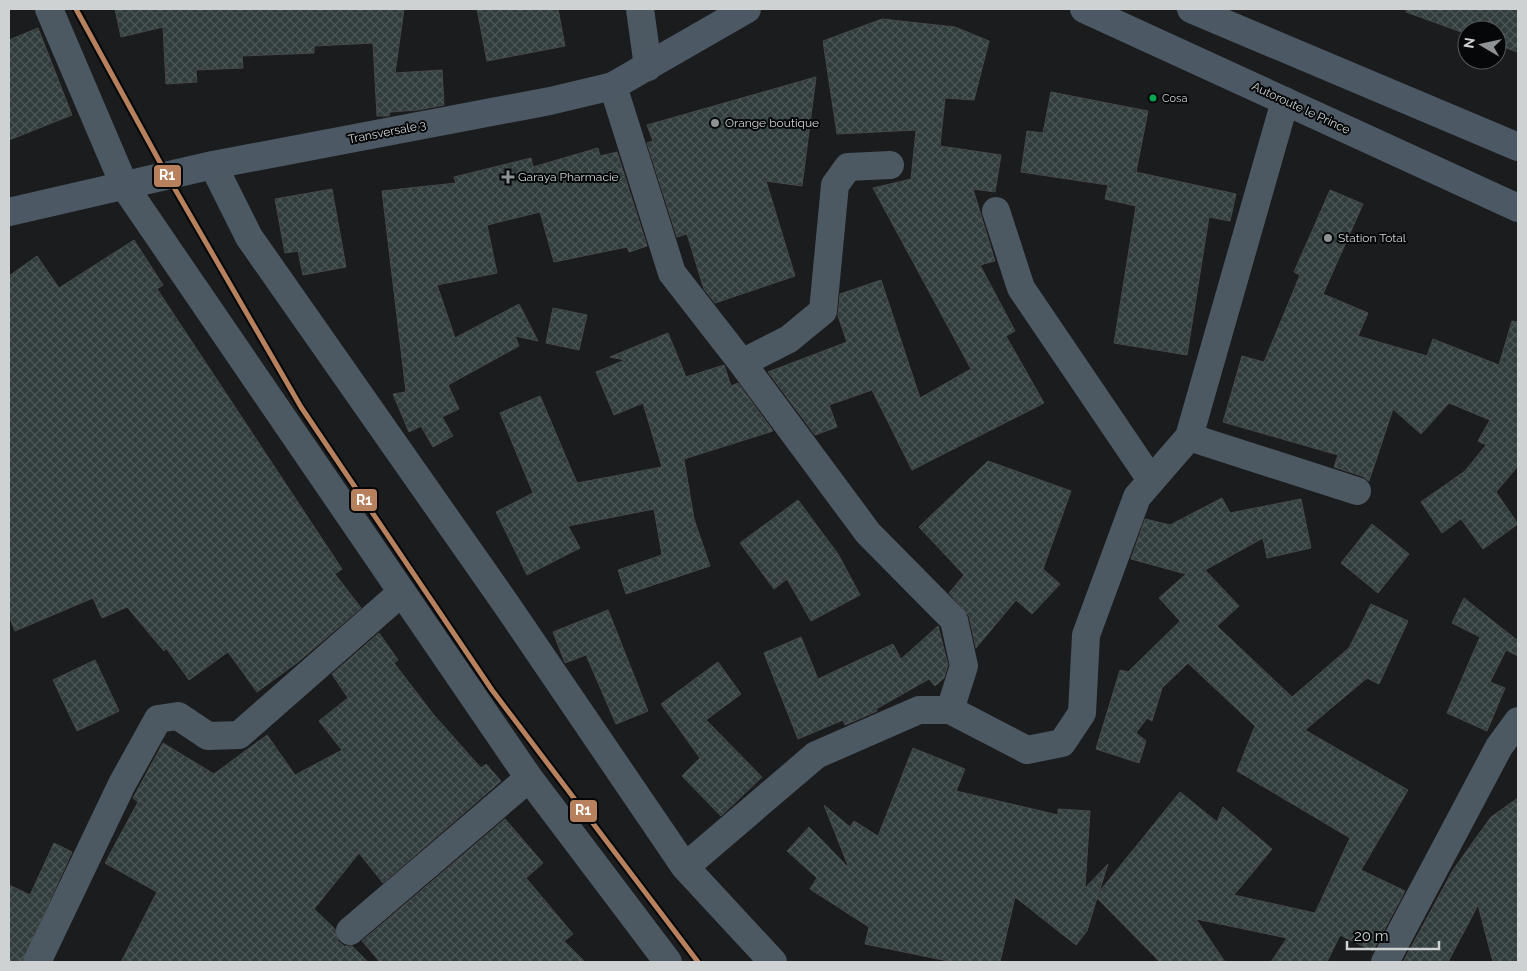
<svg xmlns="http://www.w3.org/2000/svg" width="1527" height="971" viewBox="0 0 1527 971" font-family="Raleway,sans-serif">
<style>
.building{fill:url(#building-cross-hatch);stroke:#464849}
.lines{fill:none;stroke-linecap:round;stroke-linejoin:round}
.minor{stroke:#4c5862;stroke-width:28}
.major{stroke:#4c5863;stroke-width:28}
.rail-1-casing{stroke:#050708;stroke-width:9}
.rail-1{stroke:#b6815c;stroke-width:5}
.bus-dot{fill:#00a651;stroke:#050708;stroke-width:2}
.poi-dot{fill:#8f9294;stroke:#050708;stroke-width:2}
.labels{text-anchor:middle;stroke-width:4;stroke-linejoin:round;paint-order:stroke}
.bus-label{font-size:11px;fill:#ced2d3;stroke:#050708;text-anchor:start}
.street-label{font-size:12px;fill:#ced2d3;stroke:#050708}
.poi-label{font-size:12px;fill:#ced2d3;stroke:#050708;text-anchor:start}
.line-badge{stroke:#050708;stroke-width:2}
.badge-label{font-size:14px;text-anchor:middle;font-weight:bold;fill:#fff}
</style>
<defs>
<pattern id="building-cross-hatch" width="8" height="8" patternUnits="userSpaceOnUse" patternTransform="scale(1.25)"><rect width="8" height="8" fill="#313c3d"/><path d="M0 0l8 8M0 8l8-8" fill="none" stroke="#4e5758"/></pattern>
</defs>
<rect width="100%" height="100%" fill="#1a1c1e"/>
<!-- building -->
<path class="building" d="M115,9H404L395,73L442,70L444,105L418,110L390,112L389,116H377L373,43L314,46V53L242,56L243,68L196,70L197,82L166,84L163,27L121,37Z
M477,9H558L565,46L487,61Z
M1407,9H1518V52L1497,45V30H1467V34L1406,12Z
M882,19L955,27L989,41L974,100L945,98L940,146L1001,155L995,192L973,189L995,261L980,265L1015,331L1006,336L1044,403L912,470L872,390L829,405L837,427L815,435L768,372L847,342L838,316L840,294L881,280L920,398L971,369L873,188L911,179L916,130L837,134L823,41Z
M38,28L72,115L9,140V40Z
M816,77L802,186L766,181L795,276L715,303L704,289L687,234L677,237L647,143L653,141L647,125Z
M1051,92L1148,111L1136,172L1236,194L1230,221L1209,217L1187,355L1114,343L1136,206L1105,199L1108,185L1021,172L1027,131L1043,133Z
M598,148L600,156L617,152L647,246L629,252L627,247L554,262L540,212L487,225L497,273L437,285L455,338L519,304L538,341L515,336L519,346L448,385L459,409L442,417L453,436L433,447L421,426L409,432L393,394L406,392L382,191L456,183L454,177L531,158L533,167Z
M332,189L346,267L303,275L298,251L285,253L275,199Z
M1330,190L1363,204L1323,294L1368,313L1358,336L1427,356L1433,339L1499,365L1512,321L1518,322V466L1496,492L1518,524L1483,549L1461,519L1442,533L1421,502L1465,471L1486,445L1478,441L1490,420L1449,403L1421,434L1393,409L1369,481L1362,476L1334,467L1338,455L1223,422L1242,356L1264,362L1300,275L1294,272Z
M134,240L163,285L157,289L342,569L335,574L361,608L298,662L257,692L228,652L189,680L166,648L164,651L127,607L102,618L93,598L15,631L9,616V276L37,256L59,288Z
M553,308L587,315L579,350L546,343Z
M668,333L686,377L724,365L731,386L738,383L773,431L684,459L694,519L710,566L626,594L618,570L662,555L654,509L568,526L580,548L527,575L496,512L533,493L500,413L540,396L577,483L662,467L643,403L614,415L596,372L625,360L610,357Z
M988,461L1071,491L1043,569L1060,584L1032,614L1016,600L976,648L969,616L949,593L964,575L919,527Z
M1222,498L1230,513L1301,499L1311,548L1267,558L1263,538L1205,570L1239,606L1217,626L1292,697L1349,648L1371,604L1408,621L1379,684L1367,678L1305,730L1408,790L1361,870L1405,891L1373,951L1340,935L1327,962H1271L1287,938L1196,919L1225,962H1160L1097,898L1087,931L1076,945L1015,897L1000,962H953L865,944L869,927L810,889L817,878L787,851L809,827L849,868L824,805L850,827L854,821L878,836L913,748L965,769L956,791L1058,815V809L1090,811L1085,888L1108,864L1099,892L1180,792L1217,822L1223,807L1272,849L1234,895L1315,913L1350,838L1237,771L1255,726L1188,663L1162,688L1152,721L1147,718L1136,733L1146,741L1139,763L1096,749L1120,670L1128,672L1180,621L1159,598L1186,574L1131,559L1145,519L1170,525Z
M798,500L838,554L860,595L811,621L787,579L774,589L740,543Z
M1372,524L1409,554L1378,593L1341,563Z
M1464,598L1518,641V656L1506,650L1490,682L1505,688L1487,731L1447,713L1480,637L1452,623Z
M608,610L648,711L616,724L586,655L565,663L553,632Z
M938,626L948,665L944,678L935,686L929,679L876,709L877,711L852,722L845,725L843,720L798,739L764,653L801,637L818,679L893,644L901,659Z
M379,633L398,660L394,663L433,714L481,768L486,764L501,781L383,883L359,853L314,909L335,929L338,941L344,946H352L368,962H121L157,892L105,863L138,802L133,798L163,743L214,774L267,735L295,775L342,750L319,721L348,698L332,674Z
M95,660L119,711L77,731L53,680Z
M718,662L741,694L706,720L762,777L721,816L682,776L700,758L661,704Z
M1518,798V962H1493L1478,905L1448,962H1403L1453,870L1491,817Z
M505,819L543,863L526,878L573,934L564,941L585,962H380L362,941Z
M54,843L72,852L22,962H9V885L30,895Z"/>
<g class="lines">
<!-- minor -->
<path class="minor" d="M49,9L125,187L529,778L668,962
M640,9L648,67
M613,86L672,273L742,363L789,339L823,311L835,185L848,167L890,165
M213,165L249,237L506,604L685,867L773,962
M996,211L1021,288L1151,480
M742,363L868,533L954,620L964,666L950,710
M1189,437L1357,491
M685,867L816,755L919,710H950L1027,750L1062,743L1082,713L1086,635L1137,497L1189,437L1285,101
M350,931L529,778
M37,962L122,784L158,719L178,716L208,736L239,735L402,592
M1385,962L1499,747L1518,721"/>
<!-- major -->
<path class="major" d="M1084,9L1518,208
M1191,9L1518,147
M9,212L213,165L550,101L613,86L747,9"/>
<!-- rail-1 casing -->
<g class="rail-1-casing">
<path id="rail-1" d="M76,9L168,177L301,407L492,690L698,962"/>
</g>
<!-- rail-1 -->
<use href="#rail-1" class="rail-1"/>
</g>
<!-- markers -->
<circle class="bus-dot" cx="1153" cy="98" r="4.5"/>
<g class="poi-dot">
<circle cx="715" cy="123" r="5"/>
<path d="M505.5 169.5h5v5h5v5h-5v5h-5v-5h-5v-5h5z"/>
<circle cx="1328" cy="238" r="5"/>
</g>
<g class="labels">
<!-- bus labels -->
<g class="bus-label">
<text x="1162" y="102">Cosa</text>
</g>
<!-- street labels -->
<g class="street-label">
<text transform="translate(1301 108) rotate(25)" y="4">Autoroute le Prince</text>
<text transform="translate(387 132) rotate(-11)" y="4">Transversale 3</text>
</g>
<!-- poi labels -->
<g class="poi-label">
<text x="725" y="127">Orange boutique</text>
<text x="518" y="181">Garaya Pharmacie</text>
<text x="1338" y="242">Station Total</text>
</g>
</g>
<g class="line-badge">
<rect x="153" y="164" width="29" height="24" rx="5" fill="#b6815c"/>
<rect x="350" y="488" width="28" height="24" rx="5" fill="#b6815c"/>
<rect x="569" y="799" width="29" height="24" rx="5" fill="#b6815c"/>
</g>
<g class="badge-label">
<text x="167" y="180">R1</text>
<text x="364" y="505">R1</text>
<text x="583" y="815">R1</text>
</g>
<!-- border -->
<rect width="1527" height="971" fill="none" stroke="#ced2d3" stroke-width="20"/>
<!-- north arrow -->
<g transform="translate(1482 45) rotate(279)"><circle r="24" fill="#050708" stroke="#555859"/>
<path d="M0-4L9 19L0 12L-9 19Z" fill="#8f9294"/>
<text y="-8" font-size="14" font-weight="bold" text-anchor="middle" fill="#ced2d3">N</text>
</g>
<!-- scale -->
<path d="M1347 941v8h92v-8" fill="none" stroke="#ced2d3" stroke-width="2.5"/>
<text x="1354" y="941" font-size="15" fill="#ced2d3" stroke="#050708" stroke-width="4" paint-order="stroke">20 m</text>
</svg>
